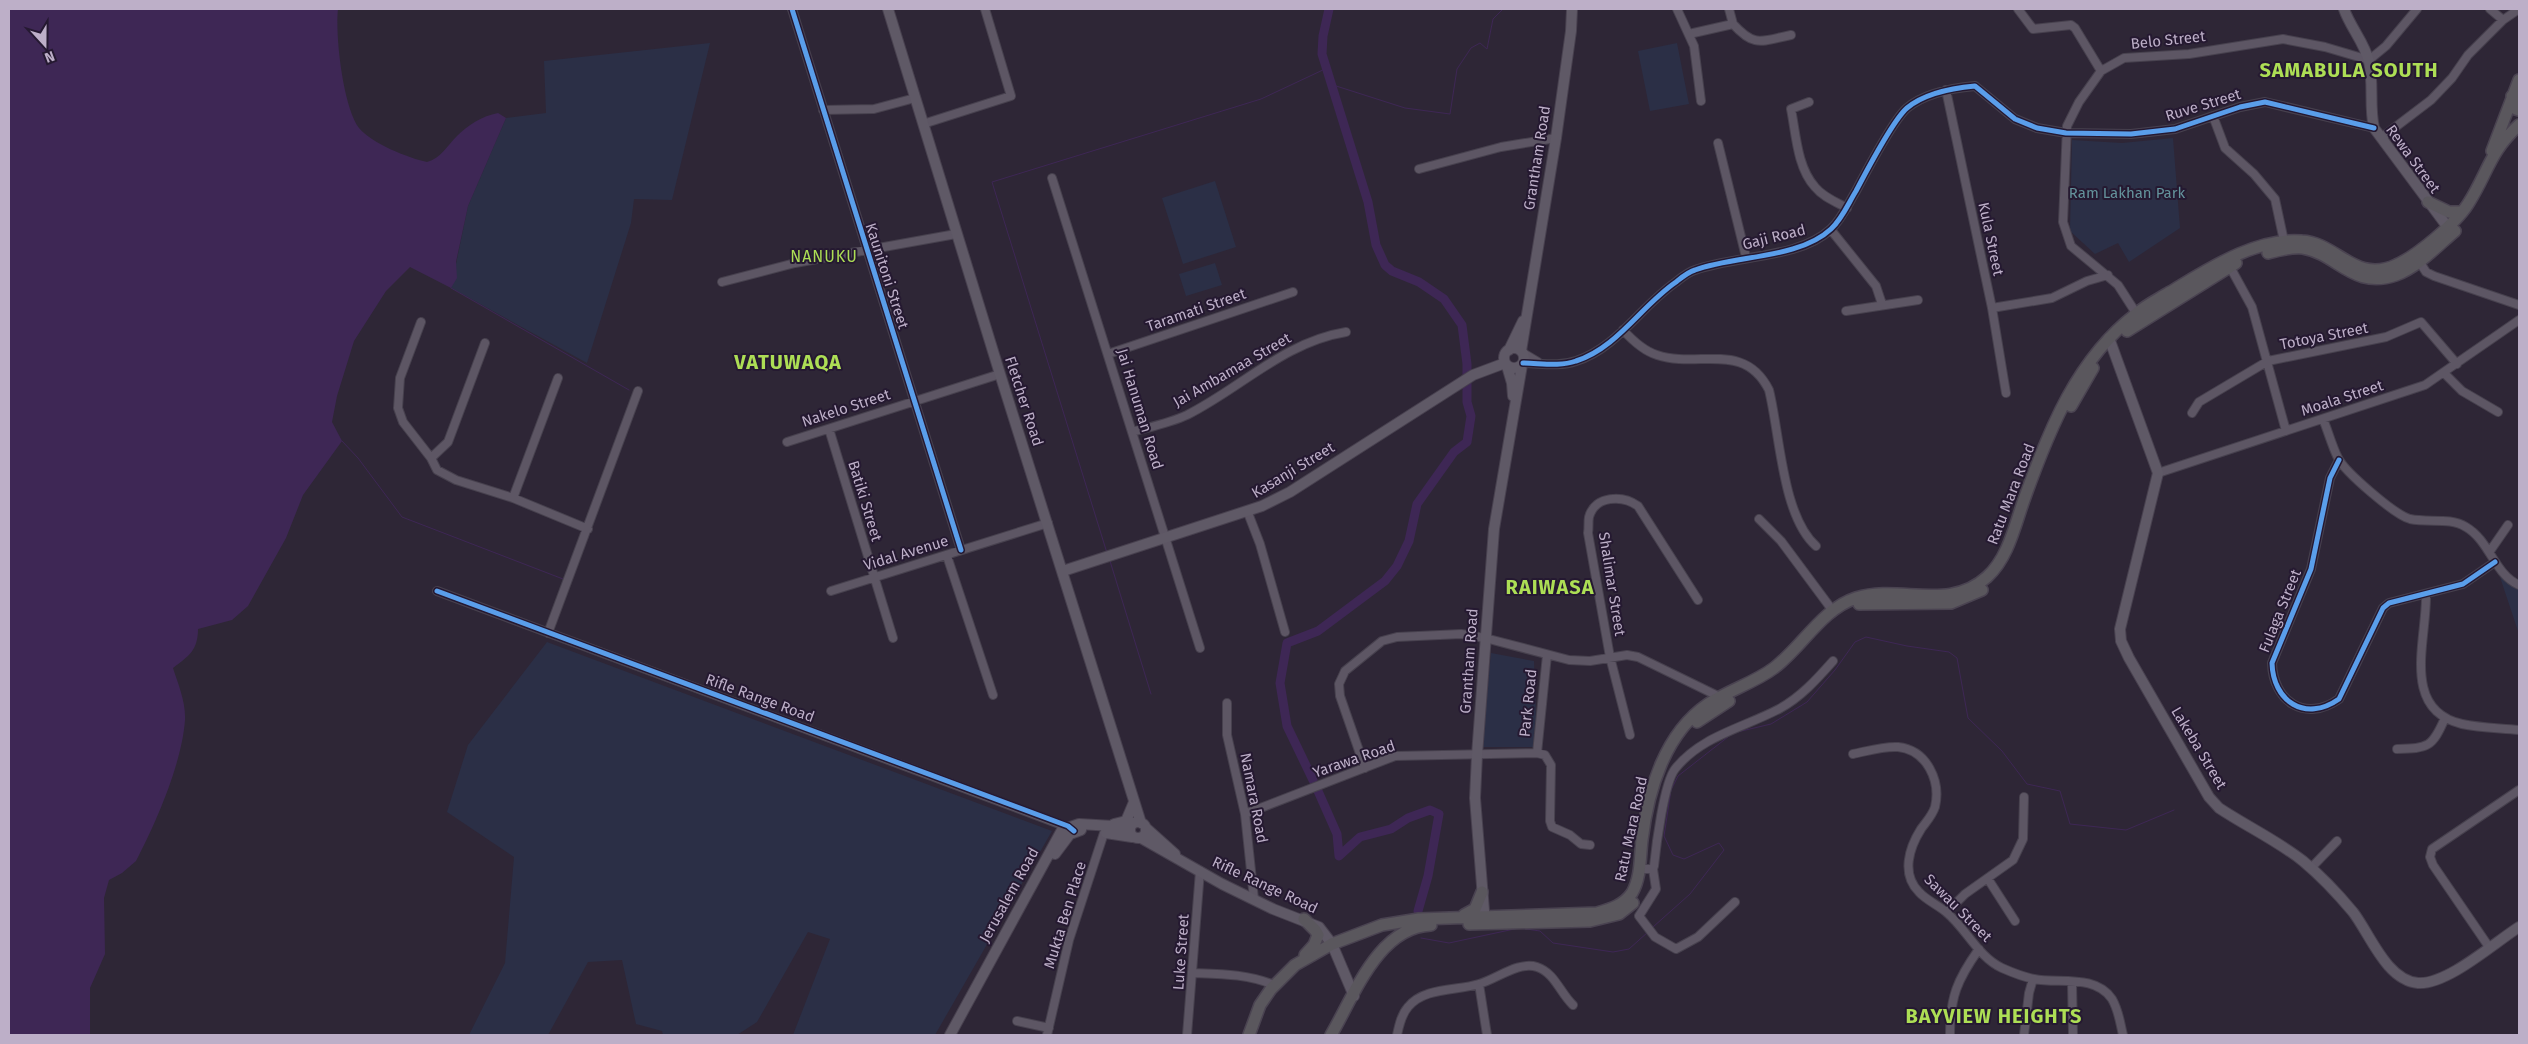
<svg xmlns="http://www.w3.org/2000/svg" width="2528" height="1044" viewBox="0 0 2528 1044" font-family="'Fira Sans',sans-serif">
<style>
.green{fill:#2b2f46}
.water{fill:#3e2755}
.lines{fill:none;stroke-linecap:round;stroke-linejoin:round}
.stream{stroke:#3e2755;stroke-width:1}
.river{stroke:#3e2755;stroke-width:9}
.minor-casing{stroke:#47414e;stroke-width:10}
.major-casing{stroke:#48414f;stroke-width:12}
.highway-casing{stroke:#4a4351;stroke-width:14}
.minor{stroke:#5d5664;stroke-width:8}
.major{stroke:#5f5966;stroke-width:10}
.highway{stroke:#5a575d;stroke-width:11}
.cycleway-casing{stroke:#251931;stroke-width:8}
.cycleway{stroke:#5a9eea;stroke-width:5}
.labels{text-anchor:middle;stroke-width:4;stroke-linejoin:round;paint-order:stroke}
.street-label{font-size:15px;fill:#bdafc8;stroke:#251931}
.park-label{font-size:15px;fill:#64939c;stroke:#251931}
.neighbourhood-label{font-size:16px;letter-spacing:1px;fill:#adde55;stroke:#251931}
.district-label{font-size:20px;font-weight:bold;letter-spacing:1px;fill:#adde55;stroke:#251931}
</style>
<rect width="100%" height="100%" fill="#2e2636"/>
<!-- green -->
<path class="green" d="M710,43L672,200L634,199L631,223L587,363L451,288L468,206L506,118L546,113L544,61Z
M1677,43L1689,104L1650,111L1638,51Z
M2173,138L2180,228L2129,262L2118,243L2095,254L2070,231L2072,140L2122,143Z
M1215,181L1236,247L1183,264L1162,198Z
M1215,263L1222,285L1186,296L1179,274Z
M2495,562L2519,584V634Z
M547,642L1052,831L935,1035H793L830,939L808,932L757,1022L737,1035H663L662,1031L636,1024L622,960L588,962L548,1035H469L505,963L514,857L447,812L468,745Z
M1491,653L1534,661L1537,747H1482Z"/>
<!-- water -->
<path class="water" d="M9,9H338C335,35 343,107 359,128C371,143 408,158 427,162C441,158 447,146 457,136C468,125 482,116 498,113L506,118L468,206L456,262L457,278L451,288L410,267L386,291L354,341L337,396L332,422L342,441L303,495L286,538L248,606L232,620L198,629C198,650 189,656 173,668C178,684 186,702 185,720C182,763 156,823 136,861L122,873L109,880L104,898L105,954L90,988V1035H9Z"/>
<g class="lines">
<!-- stream -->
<path class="stream" d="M1333,85L1405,108L1450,114L1457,69L1471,48L1480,43L1487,49L1493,19L1503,9
M451,288L629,390
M342,441L358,458L402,517L563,579
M1107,553L992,182L1261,99L1325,69
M1110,561L1151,694
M1653,927L1690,894L1724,850L1719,843L1684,859L1673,855L1664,836L1671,790L1678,776L1733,733L1771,724L1807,702L1835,670L1855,642L1866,637L1907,646L1949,652L1957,658L1968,718L2002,751L2027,784L2060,791L2070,824L2126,830L2174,810
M1421,938L1449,943L1519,928L1540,931L1553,943L1613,952L1629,949L1648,932"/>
<!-- river -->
<path class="river" d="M1313,780L1287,726L1280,683L1287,643L1318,631L1385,581L1397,566L1409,541L1417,504L1454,452L1467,442L1471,416L1467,402V364L1462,325L1444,299L1419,282L1392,271L1385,265L1376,245L1368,202L1322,54L1323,36L1329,9
M1318,791L1337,834L1339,856L1360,837L1391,829L1408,818L1430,810L1439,814L1428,876L1418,911"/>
<!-- minor casing -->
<g class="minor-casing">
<path id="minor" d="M792,9L961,550
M1677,9L1694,46L1701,101
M1729,9L1733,24
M2018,9L2033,29L2071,25L2075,28L2101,71
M2490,9L2503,20
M1689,34L1733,24C1755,48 1761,41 1791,35
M1946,90L1992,308L2006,393
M1809,102L1791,109C1796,134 1797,167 1815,187C1823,197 1836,202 1847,208
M823,110L874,109L915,98
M2213,116L2225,148L2254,174L2275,199L2284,241
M923,124L1011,96L985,9
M2381,138L2431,100L2452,78L2468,55L2503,20L2519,9
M1718,143L1746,257
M1419,169L1501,147L1556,138
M1052,178L1200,648
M1831,230L1876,286L1882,304
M2419,261L2426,272L2434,276L2519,305
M2229,265L2252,307L2286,431
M722,282L795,263L956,234
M1992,308L2052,298L2087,281L2108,275
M1846,311L1918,300
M2136,313L2118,285L2071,246L2063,222L2067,126L2079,102L2101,71L2124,58L2189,54L2283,39L2325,47L2369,60L2386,46L2417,9
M421,322L400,378L398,408L403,422L431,458L437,470L456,480L513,498L588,529
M1623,330C1633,341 1644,351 1657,355C1698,369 1744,340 1769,390C1780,434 1782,516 1816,546
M1523,353L1538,362
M1108,354L1293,292
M1523,363C1540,363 1559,367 1576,361C1617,348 1641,306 1676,282C1681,278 1688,272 1695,270C1736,255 1799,259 1831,229C1842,219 1848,204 1856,191C1866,172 1893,120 1907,108C1925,93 1953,88 1975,86L2015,119L2037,128L2066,133L2131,134L2175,129L2240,107L2265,102L2374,128
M2445,374L2462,391L2498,412
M2192,413L2199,402L2268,361L2386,337L2421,322L2457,364
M2323,419C2328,431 2332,446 2338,458C2345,472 2395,515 2410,519C2429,523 2450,517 2466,527C2490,541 2494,574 2519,585
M829,429L893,638
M1132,432C1150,427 1170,423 1187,415C1241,388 1284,342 1346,332
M787,442L1000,374
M431,458L448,442L485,343
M2339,460L2330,478L2311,569L2272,663C2273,701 2305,723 2339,699L2383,608L2389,603L2463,584L2495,562
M2158,473L2425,385L2519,320
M513,498L558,378
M1248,513L1260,544L1285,632
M1759,519L1781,541L1833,611
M2490,551L2508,525
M947,556L993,695
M437,591L1070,828
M831,591L1048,523
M2426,595C2427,639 2400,710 2462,724C2480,728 2500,728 2519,730
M548,633L638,391
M1227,703V735L1245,814L1254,899
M1630,735L1610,657L1588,533C1589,528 1588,522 1589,517C1595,495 1623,495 1638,506L1698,600
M2397,749C2428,748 2432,748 2445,718
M1537,753L1547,655
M1853,754C1868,751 1883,746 1898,747C1927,750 1941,781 1935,807C1932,816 1926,822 1921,829C1909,848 1901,874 1919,892C1926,900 1938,905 1946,912C1966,928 1978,957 2002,968C2011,972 2024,977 2034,979C2059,984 2095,974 2112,999C2119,1011 2120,1023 2123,1035
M1365,768L1340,696L1339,684L1345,671L1382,641L1397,637L1461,634L1485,638L1569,660L1590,661L1627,655L1638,657L1720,697
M1245,814L1395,756L1537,753L1545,755L1551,765L1550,821L1552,827L1570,835L1581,844L1590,845
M2311,868L2337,841
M1645,869H1653L1654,866C1656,846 1664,783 1675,769C1701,736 1743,728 1779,709C1801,697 1817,679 1833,661
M1653,869L1656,889L1639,916L1655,937L1676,949L1698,937L1735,902
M1988,879L2015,921
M1947,912L1965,894L2013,860L2023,839L2024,797
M2489,947L2433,865L2430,857L2432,849L2519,790
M1193,973C1221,974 1248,974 1274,985
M2072,982L2073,1035
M1479,984L1487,1035
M1017,1021L1049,1028
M1047,1035L1069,940L1104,833
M1187,1035L1200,871
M1397,1035C1399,1026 1401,1015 1408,1007C1424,987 1457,991 1479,984C1497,979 1518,961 1537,967C1555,973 1560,993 1573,1005
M1950,1035C1950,997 1957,980 1979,949
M2024,1035L2029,993L2033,979"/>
</g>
<!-- major casing -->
<g class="major-casing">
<path id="major" d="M888,9L1000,374L1141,823
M2344,9C2350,27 2365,43 2369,62C2374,84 2369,106 2374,128L2452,233
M2109,338L2158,473L2120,629L2121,641L2129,658L2209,797L2219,808C2246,826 2278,841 2303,861C2321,876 2338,894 2353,912C2370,934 2386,980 2418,983C2447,985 2494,943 2519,927
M1504 358a10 10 0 1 1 20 0a10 10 0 1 1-20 0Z
M1509,350L1523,321
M1521,351L1556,138L1571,31L1572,9
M1507,366L1512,383L1513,396
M1063,571L1262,506L1290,492L1473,375L1505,363
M1130 830a8 8 0 1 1 16 0a8 8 0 1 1-16 0Z
M1114,824L1126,821L1134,802
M1146,828L1175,854
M1106,833L1132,837
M1141,838L1222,884L1273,909L1319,927L1332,944L1354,996
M1055,854L1070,834L1081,830
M1485,923L1475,798L1477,755L1494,529L1522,365
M950,1035L1062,830L1079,824L1130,827"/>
</g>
<!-- highway casing -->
<g class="highway-casing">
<path id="highway" d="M2512,96L2516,109L2519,110
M2492,151L2519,80
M2428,202L2449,212H2462
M2268,253C2279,250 2292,247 2303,248C2338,254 2353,290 2396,275C2418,267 2437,246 2455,231
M2127,331L2236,263
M2071,406L2093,368
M1859,604L1951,603L1982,590
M1697,722L1729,701
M1464,915L1475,909L1482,892
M1304,919L1315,930L1318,935L1314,945L1305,955
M1469,924L1590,921L1619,914L1633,903
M1249,1035L1260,1005L1271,989L1295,965L1332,944L1382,925L1419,919L1597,913C1611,909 1624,905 1632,893C1641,878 1640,857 1642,840C1648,790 1665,733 1708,704C1729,690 1754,683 1774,668C1802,647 1822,609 1856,598C1900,584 1949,612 1987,577C2009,557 2015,524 2025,497C2049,430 2077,359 2136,314C2146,305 2159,299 2170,292C2207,270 2256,237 2302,241C2337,243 2355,284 2396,265C2417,256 2456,223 2468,204C2488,173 2489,152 2519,125
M1331,1035C1354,996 1378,927 1431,925"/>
</g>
<!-- minor -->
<use href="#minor" class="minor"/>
<!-- major -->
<use href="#major" class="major"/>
<!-- highway -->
<use href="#highway" class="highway"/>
<!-- cycleway casing -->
<g class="cycleway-casing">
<path id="cycleway" d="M792,9L961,550
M1523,363C1540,363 1559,367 1576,361C1617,348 1641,306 1676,282C1681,278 1688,272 1695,270C1736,255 1799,259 1831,229C1842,219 1848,204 1856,191C1866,172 1893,120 1907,108C1925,93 1953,88 1975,86L2015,119L2037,128L2066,133L2131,134L2175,129L2240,107L2265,102L2374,128
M2339,460L2330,478L2311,569L2272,663C2273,701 2305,723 2339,699L2383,608L2389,603L2463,584L2495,562
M437,591L1068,826L1074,831"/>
</g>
<!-- cycleway -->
<use href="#cycleway" class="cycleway"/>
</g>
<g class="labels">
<!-- street labels -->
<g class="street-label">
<text transform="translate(2168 40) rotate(-6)" y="5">Belo Street</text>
<text transform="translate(2203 105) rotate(-17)" y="5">Ruve Street</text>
<text transform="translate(1537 158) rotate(-81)" y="5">Grantham Road</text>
<text transform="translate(2413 159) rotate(54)" y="5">Rewa Street</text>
<text transform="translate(1774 237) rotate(-14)" y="5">Gaji Road</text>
<text transform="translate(1991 239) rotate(78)" y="5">Kula Street</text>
<text transform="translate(887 276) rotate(72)" y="5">Kaunitoni Street</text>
<text transform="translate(1196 310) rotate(-19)" y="5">Taramati Street</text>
<text transform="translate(2324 336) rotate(-11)" y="5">Totoya Street</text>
<text transform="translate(1232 370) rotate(-30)" y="5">Jai Ambamaa Street</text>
<text transform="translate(2342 398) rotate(-18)" y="5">Moala Street</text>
<text transform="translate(1024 401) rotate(72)" y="5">Fletcher Road</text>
<text transform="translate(846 408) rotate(-18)" y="5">Nakelo Street</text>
<text transform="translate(1140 409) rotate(73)" y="5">Jai Hanuman Road</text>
<text transform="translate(1293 470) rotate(-31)" y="5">Kasanji Street</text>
<text transform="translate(2011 494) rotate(-69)" y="5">Ratu Mara Road</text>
<text transform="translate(865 501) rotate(73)" y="5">Batiki Street</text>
<text transform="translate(906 553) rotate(-17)" y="5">Vidal Avenue</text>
<text transform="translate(1612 584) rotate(81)" y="5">Shalimar Street</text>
<text transform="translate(2280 611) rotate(-68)" y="5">Fulaga Street</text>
<text transform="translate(1469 661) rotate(-86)" y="5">Grantham Road</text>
<text transform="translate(760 698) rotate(20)" y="5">Rifle Range Road</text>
<text transform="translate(1528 703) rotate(-84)" y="5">Park Road</text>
<text transform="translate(2199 748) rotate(59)" y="5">Lakeba Street</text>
<text transform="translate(1354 759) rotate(-19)" y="5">Yarawa Road</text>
<text transform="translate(1254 798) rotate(79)" y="5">Namara Road</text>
<text transform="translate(1631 829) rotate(-78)" y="5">Ratu Mara Road</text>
<text transform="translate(1265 885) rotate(25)" y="5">Rifle Range Road</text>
<text transform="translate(1009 895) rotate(-61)" y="5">Jerusalem Road</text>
<text transform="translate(1958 908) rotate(45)" y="5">Sawau Street</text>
<text transform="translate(1065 915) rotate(-73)" y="5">Mukta Ben Place</text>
<text transform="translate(1181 952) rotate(-86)" y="5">Luke Street</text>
</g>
<!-- park labels -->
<g class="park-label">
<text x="2127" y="198">Ram Lakhan Park</text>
</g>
<!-- neighbourhood labels -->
<g class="neighbourhood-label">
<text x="824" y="262">NANUKU</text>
</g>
<!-- district labels -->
<g class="district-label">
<text x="2349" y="77">SAMABULA SOUTH</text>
<text x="788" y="369">VATUWAQA</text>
<text x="1550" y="594">RAIWASA</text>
<text x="1994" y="1023">BAYVIEW HEIGHTS</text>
</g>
</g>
<!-- border -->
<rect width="2528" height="1044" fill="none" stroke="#bdafc8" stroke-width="20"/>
<!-- north arrow -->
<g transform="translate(45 45) rotate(159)" stroke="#251931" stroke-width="4" paint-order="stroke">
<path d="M0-4L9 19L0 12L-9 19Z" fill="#bdafc8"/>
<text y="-8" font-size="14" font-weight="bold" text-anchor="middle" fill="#bdafc8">N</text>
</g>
</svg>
